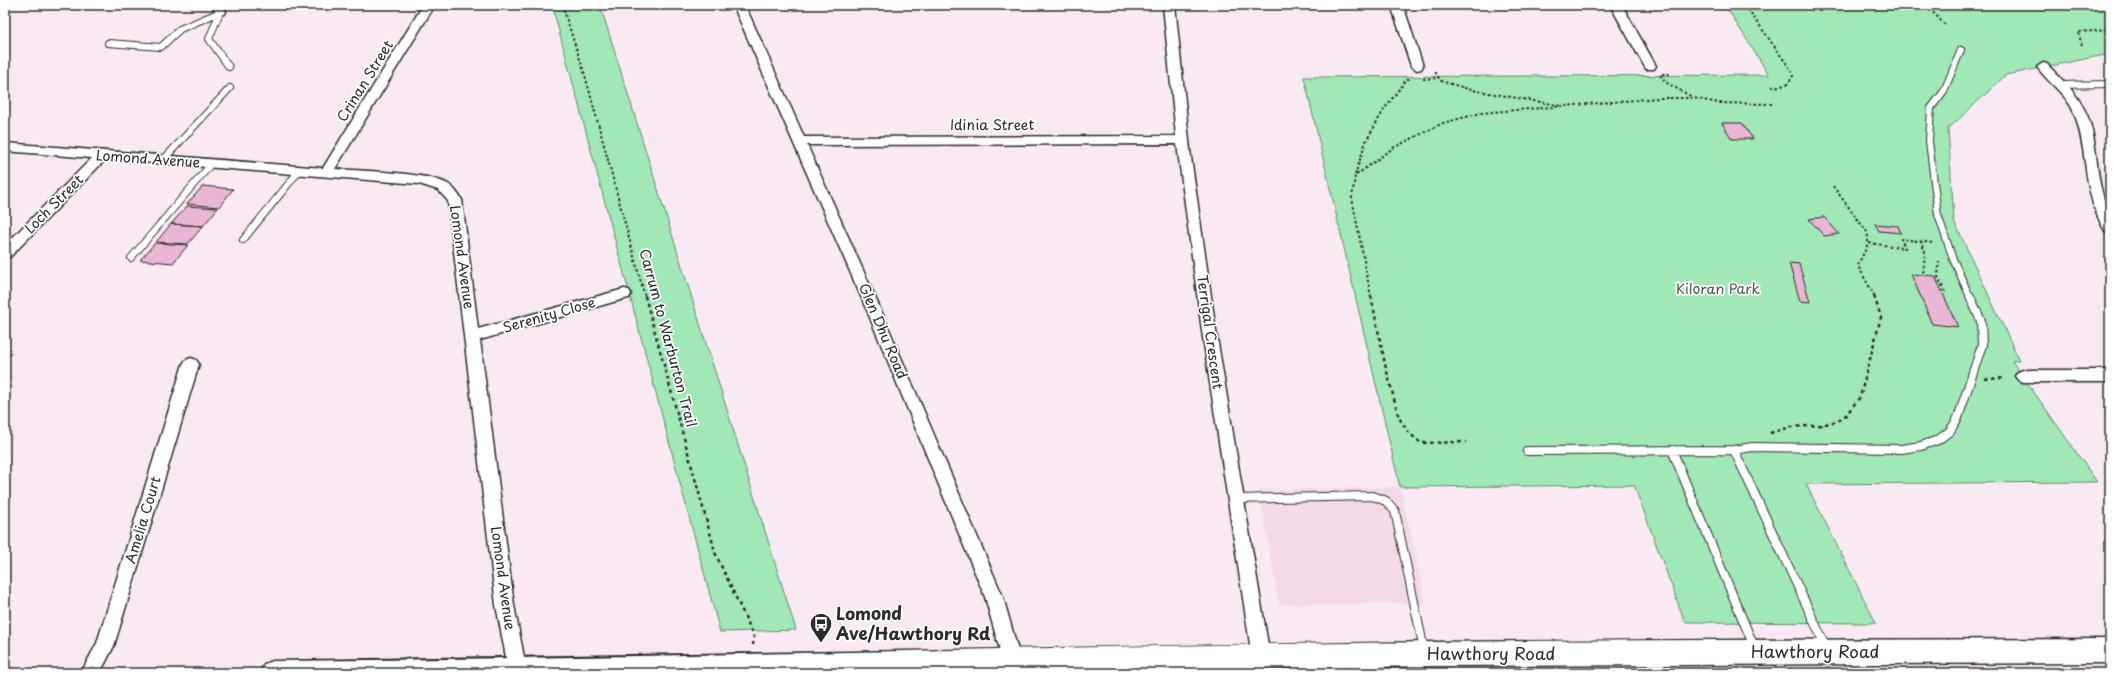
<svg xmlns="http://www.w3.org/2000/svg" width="2115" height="678" viewBox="0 0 2115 678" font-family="'Playpen Sans',sans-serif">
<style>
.built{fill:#f4dae9}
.green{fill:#a0e8b6;stroke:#668a70}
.building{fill:#e9b6d3;stroke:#2b2b2b}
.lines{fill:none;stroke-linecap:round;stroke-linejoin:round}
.lane-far1-casing{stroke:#2b2b2b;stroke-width:8}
.lane-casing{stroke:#2b2b2b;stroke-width:10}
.street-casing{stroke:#2b2b2b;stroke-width:3}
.secondary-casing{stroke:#2b2b2b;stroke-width:3}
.path-far1{stroke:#2b2b2b;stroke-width:2;stroke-dasharray:2.5 2.5;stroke-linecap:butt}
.path{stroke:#2b2b2b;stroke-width:2.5;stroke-dasharray:3.5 3.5;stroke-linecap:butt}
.lane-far1{stroke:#fff;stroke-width:6}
.lane{stroke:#fff;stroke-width:8}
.street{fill:#fff;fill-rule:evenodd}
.secondary{fill:#fff;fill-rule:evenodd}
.labels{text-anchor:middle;stroke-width:3.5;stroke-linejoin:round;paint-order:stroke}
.street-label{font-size:14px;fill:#2b2b2b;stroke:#fff}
.park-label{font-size:14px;fill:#485a4e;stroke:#fff}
.near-poi-label{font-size:17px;font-weight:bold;fill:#2b2b2b;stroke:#fff;text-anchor:start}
.near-street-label{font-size:17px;fill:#2b2b2b;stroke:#fff}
</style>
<rect width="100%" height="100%" fill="#f8e9f2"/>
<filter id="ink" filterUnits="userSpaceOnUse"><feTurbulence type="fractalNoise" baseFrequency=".025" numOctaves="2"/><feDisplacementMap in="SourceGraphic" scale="8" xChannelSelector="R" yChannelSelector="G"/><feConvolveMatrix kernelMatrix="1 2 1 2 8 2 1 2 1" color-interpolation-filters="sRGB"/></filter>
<g filter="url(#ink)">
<!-- built -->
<path class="built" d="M1400,487L1426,603L1279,605L1259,490Z"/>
<!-- green -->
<path class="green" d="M552,5H600L796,630L720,632Z
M1725,5H2110V54L2006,75L1948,129L1954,221L2019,360L2012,361L2097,482L1806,484L1876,623L1685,622L1634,485L1400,487L1304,77L1769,75Z"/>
<!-- building -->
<path class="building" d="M1722,123H1742L1753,139H1732Z
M203,186L233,189L219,207L187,204Z
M187,206L218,208L203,226L171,224Z
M1824,217L1839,234L1824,236L1809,219Z
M171,224L203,226L188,244L156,242Z
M1875,224L1898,226L1901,233L1879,231Z
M155,243L188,245L173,263L140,260Z
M1789,263L1799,264L1810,302L1800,301Z
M1911,274L1935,276L1958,327L1932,324Z"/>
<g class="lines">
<!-- lane-far1 casing -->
<g class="lane-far1-casing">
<path id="lane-far1" d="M220,12L209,39L229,67
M108,43L161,47L180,29L220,12
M1961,50L1944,91L1931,108L1929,141L1938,215L1953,259L1970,297
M2060,85L2110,84
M163,160L230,88
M243,240L299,171
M131,258L212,163"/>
</g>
<!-- lane casing -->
<g class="lane-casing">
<path id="lane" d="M1672,450L1755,649
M1734,450L1826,647
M1527,451L1734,450L1752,447L1901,449L1921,446L1938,440L1950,431L1958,418L1982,345L1981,321L1970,296
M1236,499L1373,496L1386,501L1395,511L1424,650"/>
</g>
<!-- street casing -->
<g class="street-casing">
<path id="street" d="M212,5H224L226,12L224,14H216Z
M423,5H435L335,169C361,171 427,172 448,184C453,187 459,195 462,200L478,329L624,289L629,290L631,294L629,298L624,299L480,340L514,605L527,673H509L496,605L448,201L438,190L419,184L106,159L10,257L5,258V245L92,158L5,151V143L323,168Z
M733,5H745L804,137L1176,136L1163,5H1175L1190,150L1216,331L1270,657L1268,663L1261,666L1254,663L1252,657L1202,331L1177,144L807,145L880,308L1003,597L1021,661L1019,667L1012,670L1005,667L1003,661L985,597L866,308Z
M1391,5H1403L1423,66L1421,69L1417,70L1411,66Z
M1610,5H1622L1656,66L1654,69H1646Z
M2043,63L2047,64C2060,78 2074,90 2083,107C2097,131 2095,162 2101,188C2105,205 2110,215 2110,233L2105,231C2082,192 2089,156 2075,115C2068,95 2049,84 2037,67Z
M191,358L196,360L199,364L114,646L100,673H81L97,643L183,364L186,360Z
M2023,370H2110V382H2023L2018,380L2015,376L2018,372Z"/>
</g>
<!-- secondary casing -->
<g class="secondary-casing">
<path id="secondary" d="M2110,639V663L1438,666L1008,673H260L264,664L273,661C661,658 1048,646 1436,642C1661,639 1885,640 2110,639Z"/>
</g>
<!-- path-far1 -->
<path class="path-far1" d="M562,5L585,75L645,297
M1745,5L1791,70L1793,76L1787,85L1772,87
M1926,5L1946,26
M2082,45L2078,32L2110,30
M1435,72L1441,81L1472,90L1563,106
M1662,74H1670
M1660,75L1667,83L1692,97
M1423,79L1439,78
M1355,175L1366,141L1385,108L1407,79H1412
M1833,186L1867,232C1871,247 1862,253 1858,266L1875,297
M1921,241L1925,252L1923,275
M1869,243L1905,248L1901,239L1934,243
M1939,261L1938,277L1945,292
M1371,297L1352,198L1355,176L1393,148L1443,123L1481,113L1659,98H1693L1719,103L1773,104"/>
<!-- path -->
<path class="path" d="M645,296L716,555L754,636L753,645
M1371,296L1385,364L1399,418L1409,433L1421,443L1466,442
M1985,379L2006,378
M1770,433L1791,427L1822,425L1837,421L1846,415L1860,397L1881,317L1874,296"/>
<!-- lane-far1 -->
<use href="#lane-far1" class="lane-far1"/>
<!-- lane -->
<use href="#lane" class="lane"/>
<!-- street -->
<use href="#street" class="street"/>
<!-- secondary -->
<use href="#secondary" class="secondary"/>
</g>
</g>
<!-- icons -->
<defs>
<g id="bus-pin" transform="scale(1.15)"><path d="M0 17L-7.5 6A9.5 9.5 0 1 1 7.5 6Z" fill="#2b2b2b" stroke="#fff"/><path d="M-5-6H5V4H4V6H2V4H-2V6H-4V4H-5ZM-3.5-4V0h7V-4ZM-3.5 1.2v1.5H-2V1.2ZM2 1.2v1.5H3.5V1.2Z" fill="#fff"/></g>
</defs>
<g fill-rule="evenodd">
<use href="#bus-pin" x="821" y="624"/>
</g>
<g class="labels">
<!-- street labels -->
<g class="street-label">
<text transform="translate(365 81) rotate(-58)" y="5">Crinan Street</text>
<text x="992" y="130">Idinia Street</text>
<text transform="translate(148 159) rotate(4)" y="5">Lomond Avenue</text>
<text transform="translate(54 204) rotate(-45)" y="5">Loch Street</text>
<text transform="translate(462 257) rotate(82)" y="5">Lomond Avenue</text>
<text transform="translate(549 315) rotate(-16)" y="5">Serenity Close</text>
<text transform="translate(883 331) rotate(67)" y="5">Glen Dhu Road</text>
<text transform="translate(1210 332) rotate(82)" y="5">Terrigal Crescent</text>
<text transform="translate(668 338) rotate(75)" y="5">Carrum to Warburton Trail</text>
<text transform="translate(143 520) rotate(-73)" y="5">Amelia Court</text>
<text transform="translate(503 578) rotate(82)" y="5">Lomond Avenue</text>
</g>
<!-- park labels -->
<g class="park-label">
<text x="1718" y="294">Kiloran Park</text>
</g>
<!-- near-poi labels -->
<g class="near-poi-label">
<text x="836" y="620">Lomond<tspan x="836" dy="20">Ave/Hawthory Rd</tspan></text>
</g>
<!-- near-street labels -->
<g class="near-street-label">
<text x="1815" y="658">Hawthory Road</text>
<text x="1491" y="660">Hawthory Road</text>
</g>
</g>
<!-- margin -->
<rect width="2115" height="678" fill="none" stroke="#fff" stroke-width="20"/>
<rect x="10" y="10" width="2095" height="658" fill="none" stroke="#2b2b2b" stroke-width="1.5" filter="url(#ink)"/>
</svg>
